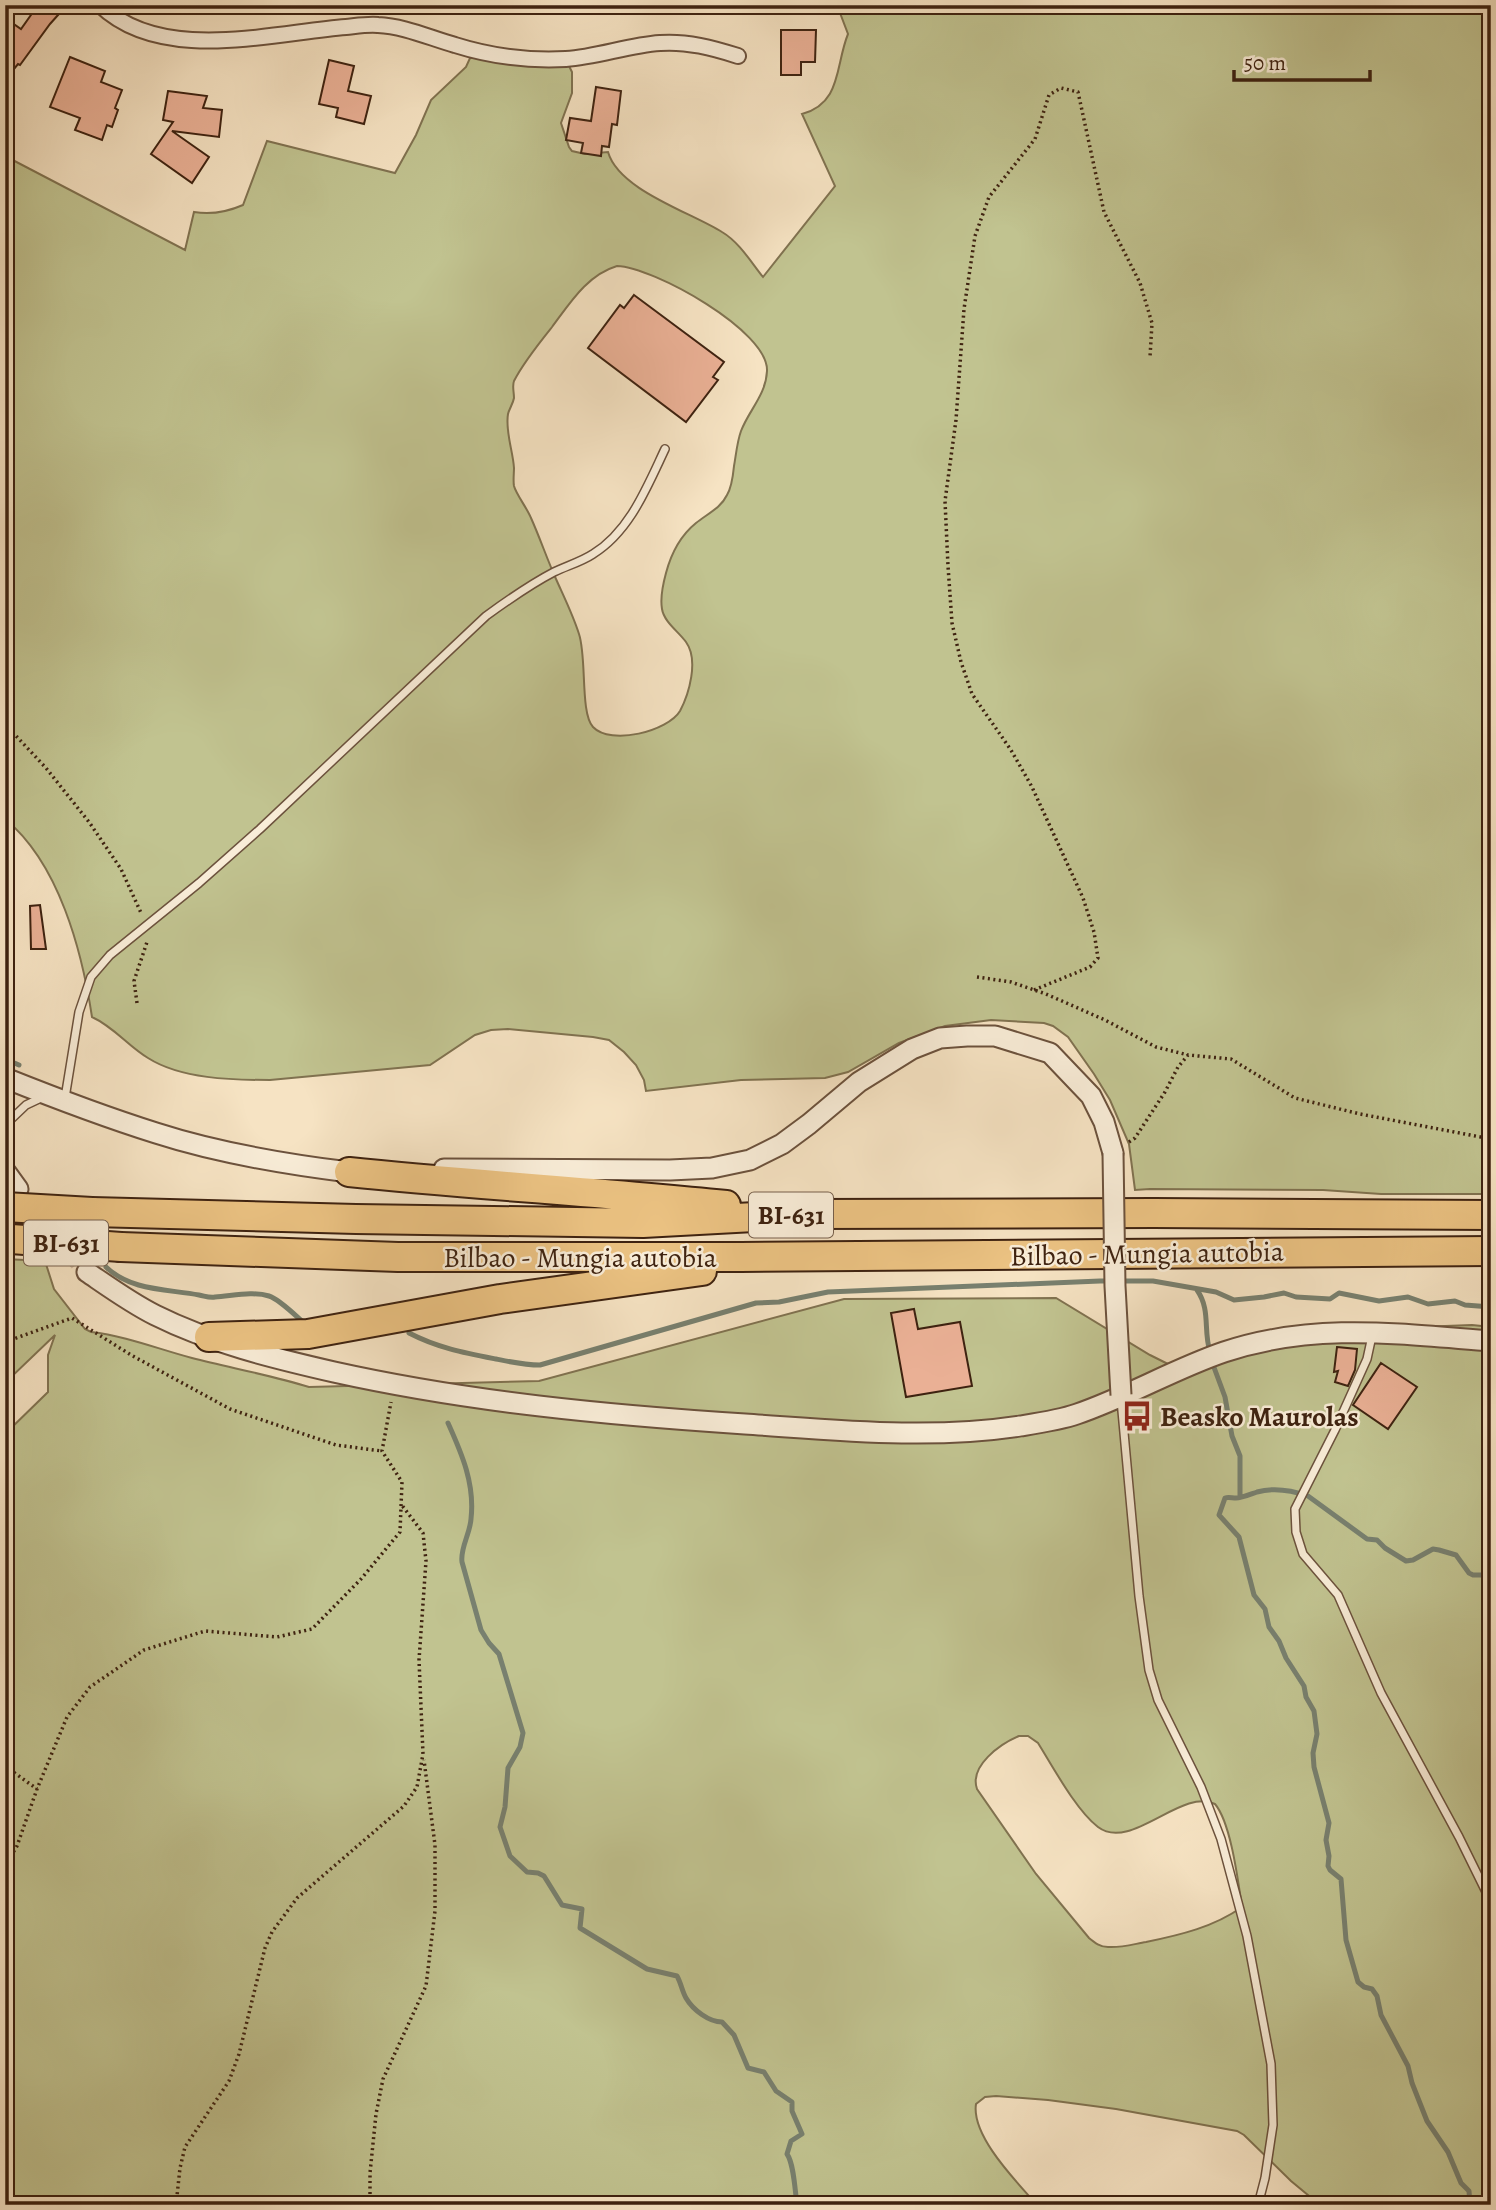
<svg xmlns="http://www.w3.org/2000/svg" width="1496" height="2210" viewBox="0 0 1496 2210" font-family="Alegreya,serif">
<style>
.green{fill:#c1c390;stroke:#807250;stroke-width:2;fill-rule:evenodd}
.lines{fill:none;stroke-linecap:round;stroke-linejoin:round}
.stream{stroke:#78806f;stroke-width:5}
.building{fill:#eab095;stroke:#3e2210;stroke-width:2}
.tertiary-tunnel{stroke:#d1bc9f;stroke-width:19;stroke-dasharray:19 10;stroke-linecap:butt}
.service-casing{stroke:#6c523d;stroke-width:10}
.minor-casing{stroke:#6c523d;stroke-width:18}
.tertiary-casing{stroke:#6c523d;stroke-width:23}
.motorway-casing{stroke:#3e2210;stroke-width:32}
.path{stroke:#3e2210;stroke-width:3.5;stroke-dasharray:2 3.5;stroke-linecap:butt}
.service{stroke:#f9edd8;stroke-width:7}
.minor{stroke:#f9edd8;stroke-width:14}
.tertiary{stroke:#f9edd8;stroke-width:19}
.motorway{stroke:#ebc282;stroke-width:28}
.tertiary-bridge-casing{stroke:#6c523d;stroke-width:23;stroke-linecap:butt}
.motorway-bridge-casing{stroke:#3e2210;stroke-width:32;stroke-linecap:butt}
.tertiary-bridge{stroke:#f9edd8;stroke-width:19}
.motorway-bridge{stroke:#ebc282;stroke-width:28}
.labels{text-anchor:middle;stroke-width:5;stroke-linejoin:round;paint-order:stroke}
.shield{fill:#f9edd8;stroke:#765f4c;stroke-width:2}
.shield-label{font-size:26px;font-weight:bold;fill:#3e2210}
.street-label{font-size:28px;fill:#3e2210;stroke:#f9edd8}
.poi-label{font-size:28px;font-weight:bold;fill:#3e2210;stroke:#f9edd8;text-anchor:start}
</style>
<rect width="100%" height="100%" fill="#f6e3c3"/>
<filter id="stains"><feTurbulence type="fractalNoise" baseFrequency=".00286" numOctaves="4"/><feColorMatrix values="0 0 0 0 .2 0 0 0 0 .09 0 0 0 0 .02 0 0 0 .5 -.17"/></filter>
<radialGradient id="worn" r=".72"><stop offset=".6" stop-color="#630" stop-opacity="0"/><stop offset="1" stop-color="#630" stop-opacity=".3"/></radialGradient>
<!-- green -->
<path class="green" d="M837,5H1491V1194H1381L1323,1190L1150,1189L1135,1190L1129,1144L1110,1100L1094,1074L1068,1037L1053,1026L1044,1023L991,1020L945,1026L899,1043L848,1072L825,1078L741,1080L646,1091L644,1080L636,1065L624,1052L609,1040L593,1037L508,1029L491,1030L475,1035L430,1065L270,1080C232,1080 181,1079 148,1058C128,1046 114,1027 92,1017C82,951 59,863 5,819V156L185,250L194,212C212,215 227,212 243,205L267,141L395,173L416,135L431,100L466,67L470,58L482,55L568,64L572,72V93L561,123L569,147L572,151L585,154L608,152C619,190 690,212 722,232C739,242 751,262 763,277L835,186L802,114C842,103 835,66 848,34ZM617,266C653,267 769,331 767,371C766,395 749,410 741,431C737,442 736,455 734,466C733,476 732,487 727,495C721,508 707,514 696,523C680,536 671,554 666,573C663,584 660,598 662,609C664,622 679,632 686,642C699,660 689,694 680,711C668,731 611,746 593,727C580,713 587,658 579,634C573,615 564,597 556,579C547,559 540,538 531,518C527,508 516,494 514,486C513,481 514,473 514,468C513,451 505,431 508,414C509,409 513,404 514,398C514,392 512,386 514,381C523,363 540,342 552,327C570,303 587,275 617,266Z
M5,1259L45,1261L54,1289L85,1329L91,1332C126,1336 158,1349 192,1358C231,1368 270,1375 309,1387L539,1381L844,1299L1056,1298L1150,1355L1186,1373L1234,1340L1259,1333L1472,1325L1491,1327V2205H1320L1291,2181L1244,2135L1237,2131L1116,2109L1048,2100L996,2096L985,2097L976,2104C971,2136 1017,2182 1037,2205H5V1434L48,1392V1355L55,1335L5,1383ZM1019,1736H1028L1038,1743C1053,1767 1076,1810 1098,1827C1131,1852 1182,1787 1215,1804C1231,1823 1238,1881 1242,1907C1214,1927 1180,1935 1146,1942C1134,1944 1121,1948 1108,1947C1100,1947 1095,1943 1089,1938L1036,1874L977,1789C969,1766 1000,1744 1019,1736Z"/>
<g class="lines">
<!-- stream -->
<path class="stream" d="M5,1059L19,1065
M106,1267C131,1291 167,1289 199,1295C205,1296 209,1298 215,1297C232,1296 253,1291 269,1296C279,1299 296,1316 304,1323
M1197,1290C1211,1310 1203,1330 1210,1352
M409,1333C438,1348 465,1353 496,1359C511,1362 524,1365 540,1365L756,1303L779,1302L828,1292L1100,1281H1153L1216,1292L1234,1300L1264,1297L1284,1293L1296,1297L1330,1299L1339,1293L1379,1301L1408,1297L1428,1304L1455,1301L1465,1305L1491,1307
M1212,1362L1225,1397L1232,1436L1240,1456V1497
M448,1423C462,1454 475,1484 471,1519C470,1534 460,1548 462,1562L481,1630L489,1643L499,1654L523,1733L520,1747L508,1768L505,1807L500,1827L510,1856L527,1872L538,1873L544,1876L562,1905L582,1909L580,1928L647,1969L677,1976C681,1983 682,1991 686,1998C693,2010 709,2022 722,2022L734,2035L748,2068L764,2072L776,2091L792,2102V2111L802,2134L791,2141L787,2154C794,2164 795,2191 797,2205
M1470,2205L1469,2191L1461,2183L1448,2152L1427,2121L1412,2083L1408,2066L1381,2015L1377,1996L1372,1989L1364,1987L1358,1982L1346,1940L1341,1879L1330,1870L1328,1866L1329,1856L1326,1840L1329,1823L1314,1767L1313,1753L1317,1734L1314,1711L1306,1697L1304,1686L1286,1658L1279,1641L1269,1627L1265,1609L1254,1595L1239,1537L1219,1515L1225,1498C1228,1497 1232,1498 1236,1498C1242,1498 1251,1494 1257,1492C1275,1487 1291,1490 1308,1496L1367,1539L1377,1540L1385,1548L1406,1561L1413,1560L1433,1549L1439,1550L1456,1555L1469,1573L1473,1575H1491"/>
</g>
<!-- building -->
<path class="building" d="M38,5H67L50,24L20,65L18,64L5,80V18L21,29Z
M781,30H816L815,62H801V75H781Z
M70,57L105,71L101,82L122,90L115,108L118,110L112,127L107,125L102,140L75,130L80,118L50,107Z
M329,60L354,66L348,91L371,96L364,124L336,117L338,108L319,104Z
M596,87L621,91L617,125L612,124L609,147L602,146L601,156L581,153L583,143L566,140L570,118L591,121Z
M168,91L207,96L203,108L222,110L219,137L172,131L209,157L192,183L151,154L173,122L163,120Z
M634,295L724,362L713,377L718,380L686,422L588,348L620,305L624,308Z
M40,905L46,949H31L30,906Z
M914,1309L918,1329L960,1322L972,1386L906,1397L891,1313Z
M1337,1347L1357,1349L1355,1370L1348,1386L1335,1382L1338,1371L1334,1372Z
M1381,1363L1417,1387L1388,1429L1353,1405Z"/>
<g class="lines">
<!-- tertiary-tunnel -->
<path class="tertiary-tunnel" d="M30,1203L87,1272"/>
<!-- service casing -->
<g class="service-casing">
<path id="service" d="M65,1098L79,1012L91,977L110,955L199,883L260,829L486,616C508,600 529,585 554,572C566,566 581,562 593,554C630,531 647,487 665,449
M5,1125L26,1105L43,1097
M1372,1336L1367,1359L1335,1430L1295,1509L1296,1532L1303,1554L1338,1595L1381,1693L1459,1837L1491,1902
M1121,1400L1139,1596L1149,1670L1158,1700L1201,1787L1221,1839L1247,1936L1271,2064L1273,2125L1265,2178L1258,2205"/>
</g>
<!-- minor casing -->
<g class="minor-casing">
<path id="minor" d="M100,5C161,64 271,33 346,27C356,26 368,24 378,25C404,26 430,38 455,45C490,56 529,61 566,59C597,57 629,45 660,43C687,41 713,48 738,56"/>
</g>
<!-- tertiary casing -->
<g class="tertiary-casing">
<path id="tertiary" d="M5,1078C55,1098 105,1117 156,1133C218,1153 284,1164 349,1172H361
M444,1169L670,1170L712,1168L750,1160L782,1144L809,1124L859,1082L912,1049L940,1038L967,1036H995L1050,1053L1091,1096L1104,1122L1113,1153
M5,1171L18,1189
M87,1272C109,1287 131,1303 155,1315C211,1343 273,1358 334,1372C469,1402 607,1415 745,1424C836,1430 929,1440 1020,1426C1039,1423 1060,1420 1077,1414C1127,1397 1174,1369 1224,1352C1314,1322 1399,1334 1491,1341"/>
</g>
<!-- motorway casing -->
<g class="motorway-casing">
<path id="motorway" d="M349,1172C475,1185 601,1192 726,1205
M92,1212L356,1219L643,1223L812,1214L1154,1213L1491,1215
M121,1247L398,1257H741L1491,1251
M209,1337L308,1334L500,1299L702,1271"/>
</g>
<!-- path -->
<path class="path" d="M5,724L46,768L89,822L121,869L142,915
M977,977L1011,982L1046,994L1105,1020L1156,1047L1188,1055
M1034,990L1090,967L1098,958L1094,932L1083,898L1032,787L1011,750L972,694L961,662L952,623L948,566L945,501L956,420L964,309L975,236L989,197L1035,139L1049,95L1061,88L1078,92L1104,212L1140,283L1152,323L1150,357
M137,1003L134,981L147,942
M1129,1142L1135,1138L1165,1092L1178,1067L1188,1055L1231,1059L1295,1098L1360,1114L1491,1139
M5,1342L72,1318L131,1355L230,1409L336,1445L382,1451
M5,1766L37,1789
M5,1866L17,1846L37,1789L67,1717L90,1687L144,1650L205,1631L277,1637L312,1629L361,1579L400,1532L402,1482L382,1451L391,1402
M176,2205L180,2168L185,2147L229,2081L239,2054L265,1948L272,1932L297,1898L404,1806L417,1787L423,1754L419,1660L426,1561L423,1533L401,1504
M370,2205V2173L376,2114L383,2079L426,1986L435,1911V1845L424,1760"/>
<!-- service -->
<use href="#service" class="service"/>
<!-- minor -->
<use href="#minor" class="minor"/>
<!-- tertiary -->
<use href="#tertiary" class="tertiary"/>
<!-- motorway -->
<use href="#motorway" class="motorway"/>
<!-- tertiary-bridge casing -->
<g class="tertiary-bridge-casing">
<path id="tertiary-bridge" d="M1113,1153L1115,1286L1121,1395"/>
</g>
<!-- motorway-bridge casing -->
<g class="motorway-bridge-casing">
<path id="motorway-bridge" d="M5,1207L92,1212
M11,1239L121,1247"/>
</g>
<!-- tertiary-bridge -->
<use href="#tertiary-bridge" class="tertiary-bridge"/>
<!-- motorway-bridge -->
<use href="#motorway-bridge" class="motorway-bridge"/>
</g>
<!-- icons -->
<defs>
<g id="bus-bare" transform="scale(2.415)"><path d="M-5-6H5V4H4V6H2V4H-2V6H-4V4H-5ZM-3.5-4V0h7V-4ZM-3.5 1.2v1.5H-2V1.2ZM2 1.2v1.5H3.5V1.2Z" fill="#8f2418" stroke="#f9edd8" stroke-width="2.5" paint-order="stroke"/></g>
</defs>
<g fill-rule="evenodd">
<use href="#bus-bare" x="1137" y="1416"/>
</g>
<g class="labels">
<!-- shield labels -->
<g class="shield">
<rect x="749" y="1192.5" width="84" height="45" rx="5"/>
<rect x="24" y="1220.5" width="84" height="45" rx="5"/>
</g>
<g class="shield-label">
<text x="791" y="1224">BI-631</text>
<text x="66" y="1252">BI-631</text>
</g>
<!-- street labels -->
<g class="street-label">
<text transform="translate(1147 1253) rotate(-1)" y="10">Bilbao - Mungia autobia</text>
<text x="580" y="1267">Bilbao - Mungia autobia</text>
</g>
<!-- poi labels -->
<g class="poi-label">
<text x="1160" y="1426">Beasko Maurolas</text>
</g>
</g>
<!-- margin -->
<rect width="1496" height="2210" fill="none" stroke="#f6e3c3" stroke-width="28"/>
<rect x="7" y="7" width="1482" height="2196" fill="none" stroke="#3e2210" stroke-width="3.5"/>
<rect x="14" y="14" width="1468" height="2182" fill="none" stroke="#3e2210" stroke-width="2"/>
<!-- scale -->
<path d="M1234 70v10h136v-10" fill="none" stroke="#3e2210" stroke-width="3.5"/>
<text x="1244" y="70" font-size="21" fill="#3e2210" stroke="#f9edd8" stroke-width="5" paint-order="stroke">50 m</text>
<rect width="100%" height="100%" filter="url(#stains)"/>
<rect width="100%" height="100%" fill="url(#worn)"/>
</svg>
